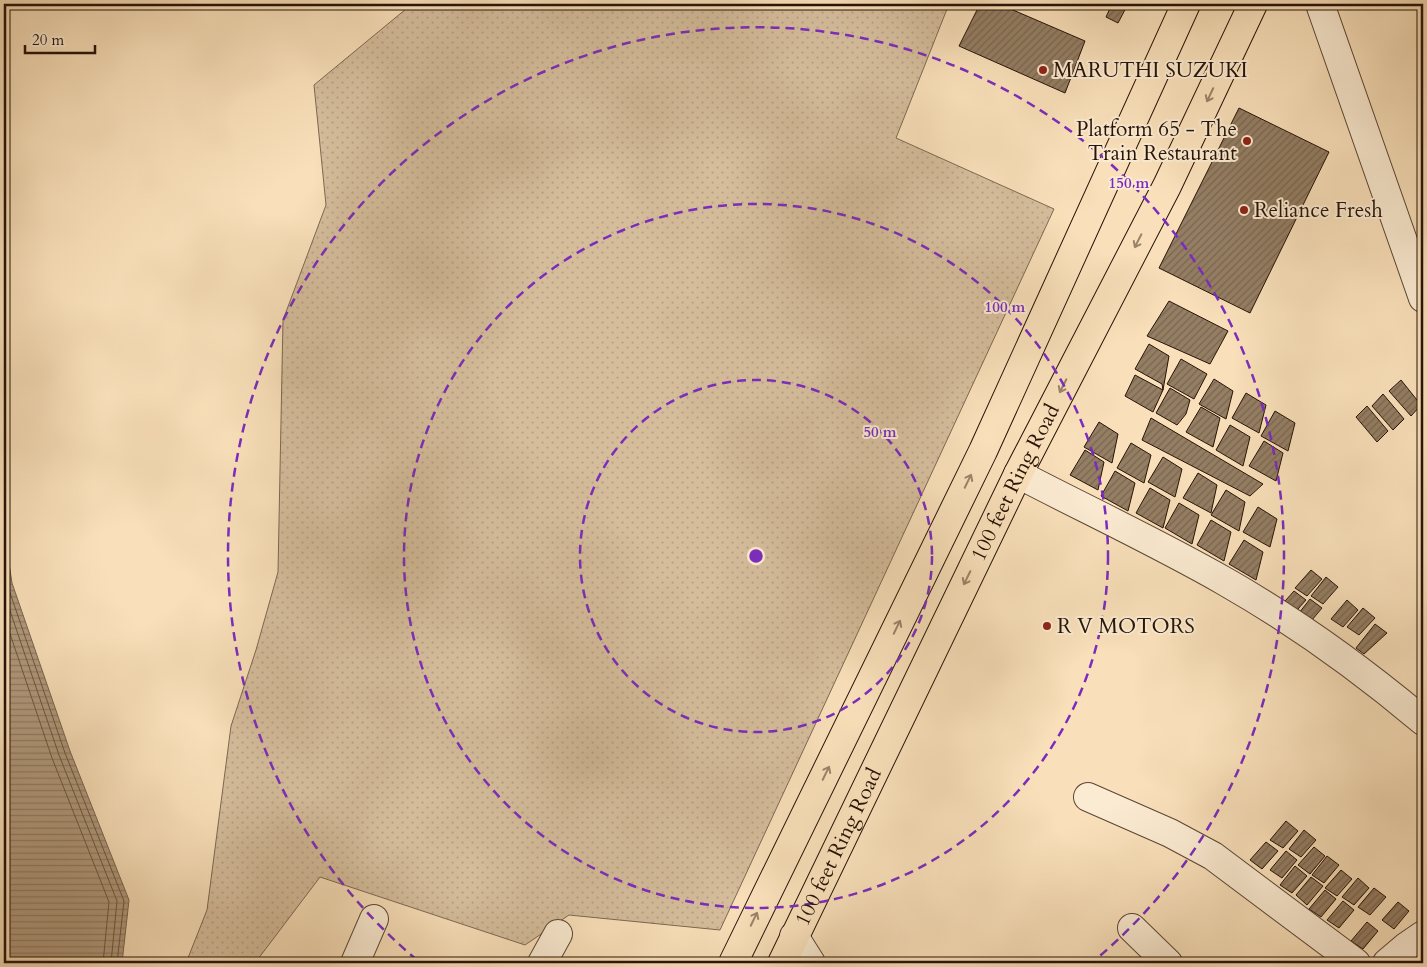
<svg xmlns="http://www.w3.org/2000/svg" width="1427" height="967" viewBox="0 0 1427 967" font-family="Cardo,serif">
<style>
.grass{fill:url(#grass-dots);stroke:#7e6852}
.water{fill:url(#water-rules);stroke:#79644e}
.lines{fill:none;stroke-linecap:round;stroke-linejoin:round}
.shore{stroke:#6c5642;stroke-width:1}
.building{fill:url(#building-hatch);stroke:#261307}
.minor-casing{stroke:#5b4634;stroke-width:30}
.tertiary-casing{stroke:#5b4634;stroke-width:30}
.primary-casing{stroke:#261307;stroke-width:30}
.minor{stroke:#fbebd2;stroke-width:28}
.tertiary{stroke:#fbebd2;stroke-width:28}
.primary{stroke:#f9e0ba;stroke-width:28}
.oneway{stroke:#9a8469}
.ring{fill:none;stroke:#7b2cbf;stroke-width:2.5;stroke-dasharray:9 6}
.poi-dot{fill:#8f2418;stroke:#fbebd2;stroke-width:2}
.labels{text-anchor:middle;stroke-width:4;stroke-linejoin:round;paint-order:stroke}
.poi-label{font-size:21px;fill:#261307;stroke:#fbebd2;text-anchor:start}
.street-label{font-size:21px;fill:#261307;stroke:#fbebd2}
.centre{fill:#7b2cbf;stroke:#fbebd2;stroke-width:2.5}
.ring-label{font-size:15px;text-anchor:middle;font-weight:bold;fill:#7b2cbf;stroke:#fbebd2;stroke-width:4;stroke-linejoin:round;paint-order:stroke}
</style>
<defs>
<pattern id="grass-dots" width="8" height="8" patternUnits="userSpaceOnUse" patternTransform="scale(1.25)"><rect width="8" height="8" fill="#d5bd9c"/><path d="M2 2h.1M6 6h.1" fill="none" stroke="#b7a285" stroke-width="1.8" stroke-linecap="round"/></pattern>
<pattern id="water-rules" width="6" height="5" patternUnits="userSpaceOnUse" patternTransform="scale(1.25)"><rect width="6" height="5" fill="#b19a7d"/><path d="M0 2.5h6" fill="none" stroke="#907c64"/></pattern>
<pattern id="building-hatch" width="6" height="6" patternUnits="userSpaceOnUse" patternTransform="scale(1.25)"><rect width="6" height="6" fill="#947e64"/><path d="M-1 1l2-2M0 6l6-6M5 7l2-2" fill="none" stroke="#796650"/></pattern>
</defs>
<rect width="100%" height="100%" fill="#f9e0ba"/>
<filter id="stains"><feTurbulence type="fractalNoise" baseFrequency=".004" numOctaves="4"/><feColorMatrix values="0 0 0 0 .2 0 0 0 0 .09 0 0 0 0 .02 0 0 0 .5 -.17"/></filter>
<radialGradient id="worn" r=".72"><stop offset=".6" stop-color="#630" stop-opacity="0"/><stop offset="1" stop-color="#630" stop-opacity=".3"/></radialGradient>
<!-- grass -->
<path class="grass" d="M412,4H949L896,138L1054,209L720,930L569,915L525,945L320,877L255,963H186L207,910L231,726L256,650L278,572L283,320L326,205L314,85Z"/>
<!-- water -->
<path class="water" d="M4,531L12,583L70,751L129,900L122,963H4Z"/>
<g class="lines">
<!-- shore -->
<path class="shore" d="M4,563L7,584L65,753L124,901L117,963
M4,593L59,755L117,901L111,963
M4,616L52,758L109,902L103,963"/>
</g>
<!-- building -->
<path class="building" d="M980,4H999L1085,41L1065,93L959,46Z
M1112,4H1128L1118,23L1106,17Z
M1239,108L1329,152L1250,313L1159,268Z
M1169,301L1228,331L1210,364L1147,336Z
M1149,344L1169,356L1163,390L1162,384L1135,369Z
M1181,359L1207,374L1194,399L1167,384Z
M1135,375L1163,390L1153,412L1125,396Z
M1214,379L1233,391L1226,419L1199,404Z
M1401,380L1421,405L1411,416L1389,391Z
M1170,388L1190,400L1186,414L1177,425L1156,413Z
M1246,393L1266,405L1259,433L1232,418Z
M1383,394L1404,419L1393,430L1372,406Z
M1367,406L1388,431L1377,442L1356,417Z
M1201,407L1220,418L1213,447L1186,432Z
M1275,411L1295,423L1288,451L1261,436Z
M1151,418L1263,484L1250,496L1142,440Z
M1099,422L1118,434L1112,463L1084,447Z
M1230,425L1250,437L1243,466L1216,450Z
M1264,441L1283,453L1276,481L1249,466Z
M1131,443L1151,455L1144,483L1117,468Z
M1085,450L1104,462L1098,490L1070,475Z
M1163,457L1182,469L1175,497L1148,482Z
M1115,471L1135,483L1128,511L1101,496Z
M1198,473L1217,485L1211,513L1183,498Z
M1150,488L1170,500L1163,528L1136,513Z
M1226,490L1245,502L1239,531L1211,515Z
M1179,503L1199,515L1192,544L1165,528Z
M1258,507L1277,519L1270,547L1243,532Z
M1211,520L1231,532L1224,561L1197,545Z
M1244,540L1263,552L1256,580L1229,564Z
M1311,570L1322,579L1307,596L1295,588Z
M1326,577L1338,587L1323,604L1311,596Z
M1294,591L1306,600L1290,618L1278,609Z
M1310,599L1322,608L1307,626L1295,618Z
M1347,600L1358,610L1343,627L1331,619Z
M1363,608L1375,618L1359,635L1347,627Z
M1375,624L1387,633L1364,654L1356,648Z
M1286,821L1298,831L1283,848L1270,840Z
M1304,830L1316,840L1301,857L1289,849Z
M1266,842L1278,851L1262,869L1250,860Z
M1314,847L1325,856L1310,874L1298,865Z
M1286,851L1297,860L1282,878L1270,870Z
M1327,856L1339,865L1324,883L1312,875Z
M1295,866L1307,876L1292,893L1280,885Z
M1341,870L1352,879L1337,896L1325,888Z
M1311,877L1323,886L1307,905L1296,895Z
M1358,878L1369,888L1354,905L1342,897Z
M1374,888L1386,897L1370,915L1358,907Z
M1325,890L1336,899L1321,917L1309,909Z
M1343,901L1354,910L1339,928L1327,920Z
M1398,902L1409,911L1394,929L1382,920Z
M1367,922L1378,931L1363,949L1351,941Z"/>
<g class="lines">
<!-- minor casing -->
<g class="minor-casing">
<path id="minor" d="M1018,474C1087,510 1158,543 1226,582C1296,622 1361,669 1423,721
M1088,797L1170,833L1213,856L1356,963
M1132,928L1168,963
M794,936L811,963
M355,963L374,919
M542,963L558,934
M1387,963L1407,946L1423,935"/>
</g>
<!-- tertiary casing -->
<g class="tertiary-casing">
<path id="tertiary" d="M1320,4L1423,298"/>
</g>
<!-- primary casing -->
<g class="primary-casing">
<g id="primary">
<path d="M733,963L983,451L1186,4"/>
<path id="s1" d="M782,963L1018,474L1167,186L1253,4"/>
</g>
</g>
<!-- minor -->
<use href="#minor" class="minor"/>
<!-- tertiary -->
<use href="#tertiary" class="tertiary"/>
<!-- primary -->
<use href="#primary" class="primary"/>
</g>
<!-- one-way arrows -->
<defs><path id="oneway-shaft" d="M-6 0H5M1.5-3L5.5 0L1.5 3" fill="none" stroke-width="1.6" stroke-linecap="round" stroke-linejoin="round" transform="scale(1.25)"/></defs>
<g class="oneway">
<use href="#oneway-shaft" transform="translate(1210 95) rotate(115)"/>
<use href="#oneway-shaft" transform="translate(1138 241) rotate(117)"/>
<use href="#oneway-shaft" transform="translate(1063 386) rotate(117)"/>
<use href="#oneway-shaft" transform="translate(968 481) rotate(-64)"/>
<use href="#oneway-shaft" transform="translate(967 578) rotate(116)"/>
<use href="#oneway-shaft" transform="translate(897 627) rotate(-64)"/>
<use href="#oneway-shaft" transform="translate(826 773) rotate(-64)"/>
<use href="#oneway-shaft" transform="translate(754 919) rotate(-64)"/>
</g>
<!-- distance rings -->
<g class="ring">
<circle cx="756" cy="556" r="176"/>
<circle cx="756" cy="556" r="352"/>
<path d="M417 960A528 528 0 1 1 1095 960"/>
</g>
<!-- markers -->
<g class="poi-dot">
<circle cx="1043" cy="70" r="5"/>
<circle cx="1247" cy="141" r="5"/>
<circle cx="1244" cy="210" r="5"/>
<circle cx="1047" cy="626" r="5"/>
</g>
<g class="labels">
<!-- poi labels -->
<g class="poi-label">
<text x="1053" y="77">MARUTHI SUZUKI</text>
<text x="1237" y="136" text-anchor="end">Platform 65 - The<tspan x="1237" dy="24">Train Restaurant</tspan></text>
<text x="1254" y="217">Reliance Fresh</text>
<text x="1057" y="633">R V MOTORS</text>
</g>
<!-- street labels -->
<g class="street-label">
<text dy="7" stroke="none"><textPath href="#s1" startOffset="534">100 feet Ring Road</textPath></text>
<text dy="7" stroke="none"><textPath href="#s1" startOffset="129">100 feet Ring Road</textPath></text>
</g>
</g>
<circle cx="756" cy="556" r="8" class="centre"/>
<g class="ring-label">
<text x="1129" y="188">150 m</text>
<text x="1005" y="312">100 m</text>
<text x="880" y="437">50 m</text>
</g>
<!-- margin -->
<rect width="1427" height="967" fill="none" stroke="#f9e0ba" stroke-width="20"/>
<rect x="5" y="5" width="1417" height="957" fill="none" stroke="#261307" stroke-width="2.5"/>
<rect x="10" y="10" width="1407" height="947" fill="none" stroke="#261307"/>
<!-- scale -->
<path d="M25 45v8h70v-8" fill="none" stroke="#261307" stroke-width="2.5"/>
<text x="32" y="45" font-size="15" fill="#261307" stroke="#fbebd2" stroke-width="4" paint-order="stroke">20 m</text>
<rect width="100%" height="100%" filter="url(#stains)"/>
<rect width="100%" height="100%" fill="url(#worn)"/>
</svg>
